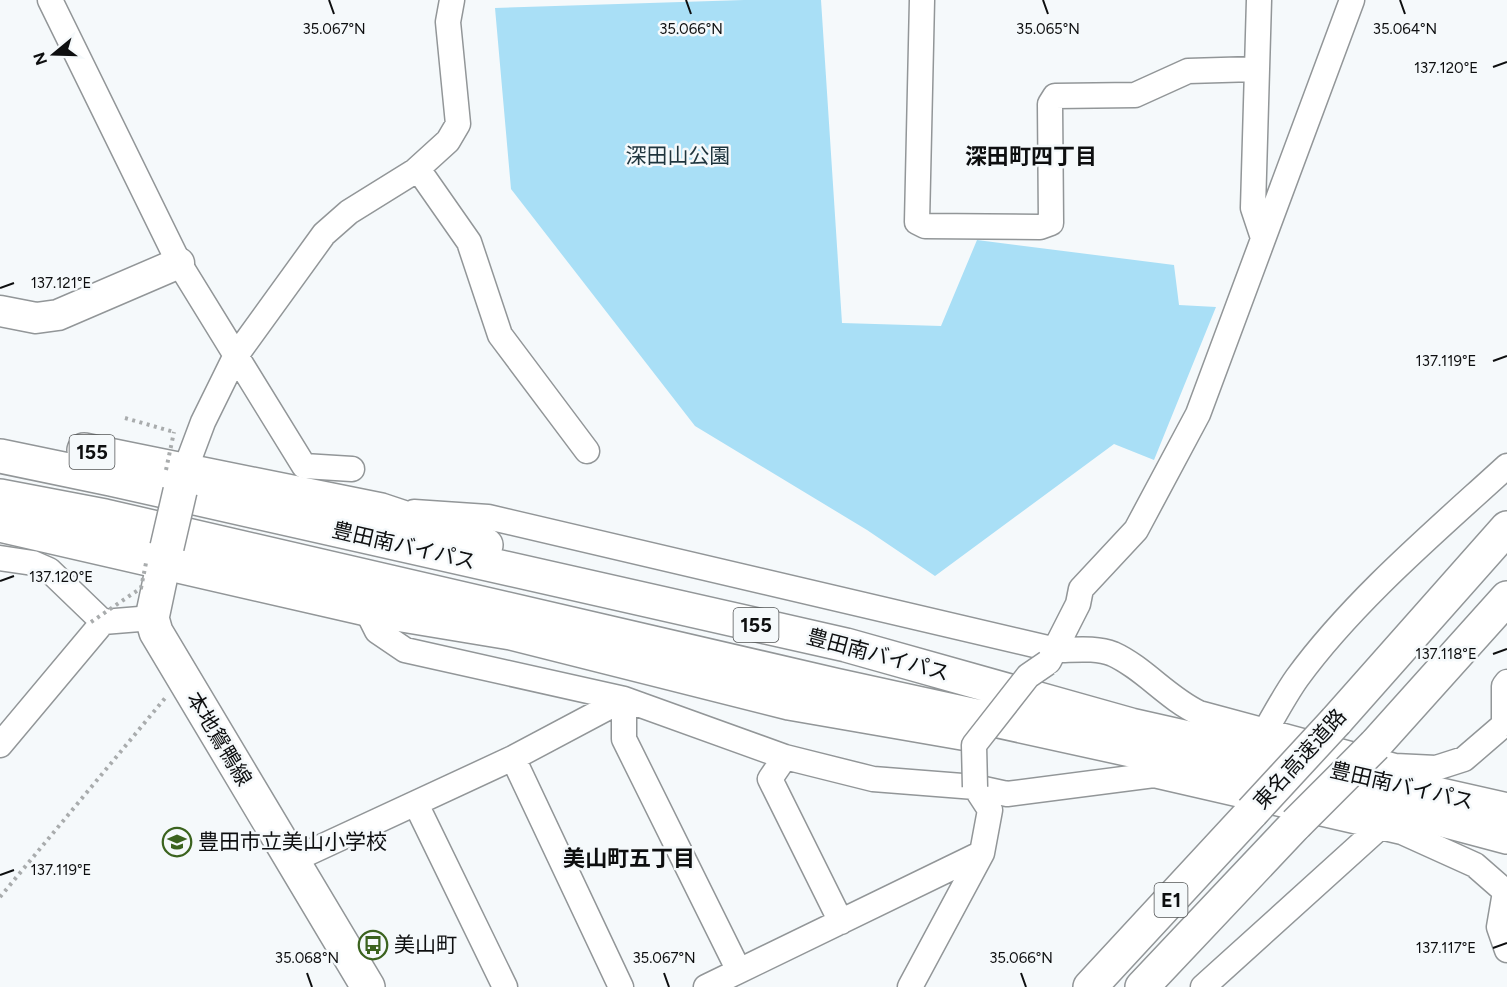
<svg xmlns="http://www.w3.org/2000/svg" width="1507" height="987" viewBox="0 0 1507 987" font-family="Figtree,'Noto Sans JP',sans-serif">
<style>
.green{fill:#a9dff6}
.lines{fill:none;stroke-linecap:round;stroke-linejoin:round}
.minor-casing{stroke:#929698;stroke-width:27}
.tertiary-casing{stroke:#929698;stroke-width:33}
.secondary-casing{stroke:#929698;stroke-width:36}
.trunk-casing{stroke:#929698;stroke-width:36}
.motorway-casing{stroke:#929698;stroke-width:36}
.path{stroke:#a9acad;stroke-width:4;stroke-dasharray:3 4.5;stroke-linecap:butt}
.minor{stroke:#fff;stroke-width:24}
.tertiary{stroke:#fff;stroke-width:30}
.secondary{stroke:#fff;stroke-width:33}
.trunk{stroke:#fff;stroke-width:33}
.motorway{stroke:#fff;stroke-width:33}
.minor-bridge-casing{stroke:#929698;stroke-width:27;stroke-linecap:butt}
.secondary-bridge-casing{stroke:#929698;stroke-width:36;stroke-linecap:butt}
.motorway-bridge-casing{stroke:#929698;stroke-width:36;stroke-linecap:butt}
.path-bridge{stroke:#a9acad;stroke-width:4;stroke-dasharray:3 4.5;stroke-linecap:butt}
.minor-bridge{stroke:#fff;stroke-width:24}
.secondary-bridge{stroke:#fff;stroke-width:33}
.motorway-bridge{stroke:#fff;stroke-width:33}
.ticks{fill:none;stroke:#0e0f10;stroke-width:2}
.labels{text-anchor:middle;stroke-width:5;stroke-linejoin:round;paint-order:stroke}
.shield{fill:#f5f9fb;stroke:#535556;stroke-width:1.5}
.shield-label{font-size:20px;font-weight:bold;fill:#0e0f10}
.park-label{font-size:21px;fill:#1f353e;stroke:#f5f9fb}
.street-label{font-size:21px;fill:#0e0f10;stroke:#f5f9fb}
.poi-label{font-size:21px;fill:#0e0f10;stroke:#f5f9fb;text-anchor:start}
.neighbourhood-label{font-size:22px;font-weight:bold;fill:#0e0f10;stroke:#f5f9fb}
.ticks-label{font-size:15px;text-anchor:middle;fill:#0e0f10;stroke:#f5f9fb;stroke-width:5;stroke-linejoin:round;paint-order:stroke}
</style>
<rect width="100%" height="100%" fill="#f5f9fb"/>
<!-- green -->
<path class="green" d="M744,0H821L842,323L941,326L977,240L1174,265L1179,305L1216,307L1154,460L1114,444L935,576L867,530L695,426L511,189L495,8Z"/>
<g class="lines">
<!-- minor casing -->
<g class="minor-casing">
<path id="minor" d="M50,0L179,263L304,466L352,469
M922,0L917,222L925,226L1040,227L1051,223L1050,104L1055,96L1135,95L1188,71L1255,69
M1259,0L1253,208L1262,235
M418,169L469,242L500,335L587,451
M185,470L203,422L235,357L324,234L349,212L415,171L448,141L458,124L448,22L452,0
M414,512L488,517L1056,650C1074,650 1096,647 1113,654C1144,668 1167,698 1199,713L1395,766L1436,768L1464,759L1507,722
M0,558L33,563L49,570L103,622
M366,609L377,631L405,650L624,699L785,757L873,779L975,787L1007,794L1154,775L1402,832L1475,865L1507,893
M1049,661L1078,604L1081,589L1136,530L1198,414L1352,0
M1504,724V686L1507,682
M1264,733C1275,714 1285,695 1297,678C1353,601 1437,530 1507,466
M0,745L103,622L152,618
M785,757L770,779L841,922
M513,758L621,987
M416,804L505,987
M293,860L513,758L624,699V739L739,971
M1505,892L1499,927L1507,950
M706,987L982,853
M910,987L982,853L990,810L975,787
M1203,987L1381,826"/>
</g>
<!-- tertiary casing -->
<g class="tertiary-casing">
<path id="tertiary" d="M0,311L36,318L58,315L179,263"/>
</g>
<!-- secondary casing -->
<g class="secondary-casing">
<path id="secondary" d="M167,547L152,618L156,632L368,987"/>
</g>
<!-- trunk casing -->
<g class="trunk-casing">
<path id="trunk" d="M84,450L381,510L486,545
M0,456L111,479L846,645L1131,725L1507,810
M0,496L105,516L835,685L1413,812L1507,837
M0,525L366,609L511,633L789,703L962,733"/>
</g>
<!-- motorway casing -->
<g class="motorway-casing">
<path id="motorway" d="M1336,721L1507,528
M1375,745L1507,598
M1090,987L1252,812
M1142,987L1296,824"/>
</g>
<!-- path -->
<path class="path" d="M125,418L174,432
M0,897L166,697"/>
<!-- minor -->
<use href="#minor" class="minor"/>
<!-- tertiary -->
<use href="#tertiary" class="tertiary"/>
<!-- secondary -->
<use href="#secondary" class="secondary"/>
<!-- trunk -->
<use href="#trunk" class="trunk"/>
<!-- motorway -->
<use href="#motorway" class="motorway"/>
<!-- minor-bridge casing -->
<g class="minor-bridge-casing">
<path id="minor-bridge" d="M975,787L974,745L1028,676L1047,663"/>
</g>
<!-- secondary-bridge casing -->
<g class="secondary-bridge-casing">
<path id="secondary-bridge" d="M167,547L180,491"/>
</g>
<!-- motorway-bridge casing -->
<g class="motorway-bridge-casing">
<path id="motorway-bridge" d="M1252,812L1336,721
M1296,824L1375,745"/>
</g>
<!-- path-bridge -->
<path class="path-bridge" d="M166,470L174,432
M91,622L141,588L146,563"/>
<!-- minor-bridge -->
<use href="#minor-bridge" class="minor-bridge"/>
<!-- secondary-bridge -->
<use href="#secondary-bridge" class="secondary-bridge"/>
<!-- motorway-bridge -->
<use href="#motorway-bridge" class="motorway-bridge"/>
</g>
<!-- ticks -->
<path class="ticks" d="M329,0L334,14M686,0L691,14M1043,0L1048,14M1400,0L1405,14M1493,67L1507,62M0,288L14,283M1493,361L1507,356M0,581L14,576M1493,654L1507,649M0,875L14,870M1493,948L1507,943M307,973L312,987M664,973L669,987M1021,973L1026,987"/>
<!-- icons -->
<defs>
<g id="school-ring" transform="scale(1.5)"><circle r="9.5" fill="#f5f9fb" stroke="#3b631e" stroke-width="1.5"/><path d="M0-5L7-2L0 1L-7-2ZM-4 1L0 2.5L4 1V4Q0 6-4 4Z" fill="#3b631e"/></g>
<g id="bus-ring" transform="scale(1.5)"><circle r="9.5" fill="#f5f9fb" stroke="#3b631e" stroke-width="1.5"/><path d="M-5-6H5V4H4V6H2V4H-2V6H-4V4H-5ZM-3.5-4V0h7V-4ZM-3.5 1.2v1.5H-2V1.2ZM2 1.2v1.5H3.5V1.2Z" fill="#3b631e"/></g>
</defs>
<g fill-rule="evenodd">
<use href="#school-ring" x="177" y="842"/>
<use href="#bus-ring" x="373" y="945"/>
</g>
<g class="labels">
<!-- shield labels -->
<g class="shield">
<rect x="69.5" y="435" width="45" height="34" rx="4.5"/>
<rect x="733.5" y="608" width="45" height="34" rx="4.5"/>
<rect x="1154.5" y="883" width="33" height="34" rx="4.5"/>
</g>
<g class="shield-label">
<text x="92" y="459">155</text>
<text x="756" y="632">155</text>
<text x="1171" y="907">E1</text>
</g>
<!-- park labels -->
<g class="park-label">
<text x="678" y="163">深田山公園</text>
</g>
<!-- street labels -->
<g class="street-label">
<text transform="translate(404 546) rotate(13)" y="7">豊田南バイパス</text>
<text transform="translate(878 655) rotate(15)" y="7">豊田南バイパス</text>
<text transform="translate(219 739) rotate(59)" y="7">本地鴛鴨線</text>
<text transform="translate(1300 759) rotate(-48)" y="7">東名高速道路</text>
<text transform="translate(1402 786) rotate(13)" y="7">豊田南バイパス</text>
</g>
<!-- poi labels -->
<g class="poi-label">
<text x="198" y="849">豊田市立美山小学校</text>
<text x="394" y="952">美山町</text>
</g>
<!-- neighbourhood labels -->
<g class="neighbourhood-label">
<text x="1031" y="164">深田町四丁目</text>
<text x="629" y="866">美山町五丁目</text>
</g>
</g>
<g class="ticks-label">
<text x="334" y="34">35.067°N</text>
<text x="691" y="34">35.066°N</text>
<text x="1048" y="34">35.065°N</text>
<text x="1405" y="34">35.064°N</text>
<text x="1446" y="73">137.120°E</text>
<text x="61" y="288">137.121°E</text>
<text x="1446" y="366">137.119°E</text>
<text x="61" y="582">137.120°E</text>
<text x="1446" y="659">137.118°E</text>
<text x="61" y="875">137.119°E</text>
<text x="1446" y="953">137.117°E</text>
<text x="307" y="963">35.068°N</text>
<text x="664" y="963">35.067°N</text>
<text x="1021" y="963">35.066°N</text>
</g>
<!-- north arrow -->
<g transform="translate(54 54) rotate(251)" stroke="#f5f9fb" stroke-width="4.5" paint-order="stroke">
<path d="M0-4.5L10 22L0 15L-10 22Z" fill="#0e0f10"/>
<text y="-9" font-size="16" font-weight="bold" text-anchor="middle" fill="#0e0f10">N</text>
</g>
</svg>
